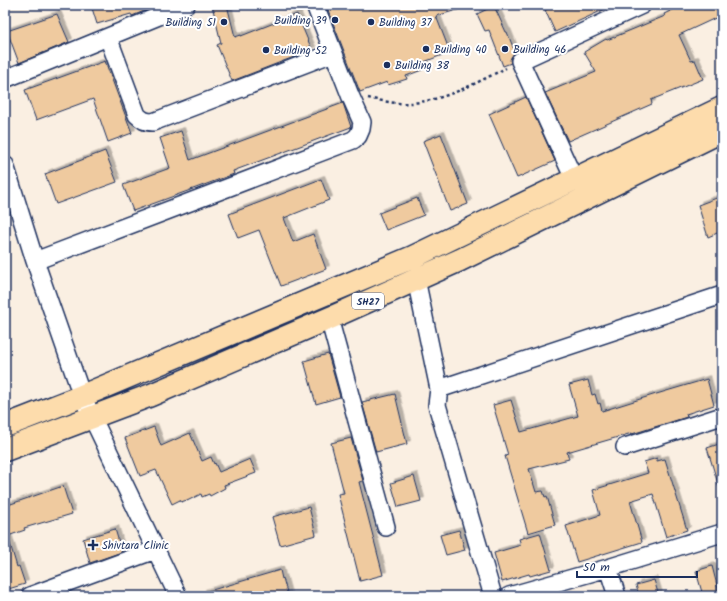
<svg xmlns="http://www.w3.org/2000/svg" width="727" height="601" viewBox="0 0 727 601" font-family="Kalam,sans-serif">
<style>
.building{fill:#efca9f;stroke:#1b2f5e;filter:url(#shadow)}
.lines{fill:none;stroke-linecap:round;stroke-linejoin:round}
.minor-casing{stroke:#1b2f5e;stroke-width:20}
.major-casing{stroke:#1b2f5e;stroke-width:25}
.path{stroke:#1b2f5e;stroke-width:2.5;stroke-dasharray:3 3;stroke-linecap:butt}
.minor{stroke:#fff;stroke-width:17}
.major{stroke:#fddcac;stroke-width:22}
.poi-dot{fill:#1b2f5e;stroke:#fff;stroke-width:1.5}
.labels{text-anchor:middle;stroke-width:4;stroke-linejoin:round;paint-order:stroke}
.shield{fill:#fff;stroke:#5f6d8e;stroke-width:1}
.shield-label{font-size:10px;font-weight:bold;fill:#1b2f5e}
.poi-label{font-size:11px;fill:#1b2f5e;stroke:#fff;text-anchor:start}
</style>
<defs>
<filter id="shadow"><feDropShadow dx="3.5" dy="-3.5" stdDeviation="0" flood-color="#0004"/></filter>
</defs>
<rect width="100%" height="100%" fill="#faefe2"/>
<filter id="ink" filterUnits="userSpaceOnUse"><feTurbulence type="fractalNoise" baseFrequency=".025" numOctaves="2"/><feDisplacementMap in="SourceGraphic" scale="8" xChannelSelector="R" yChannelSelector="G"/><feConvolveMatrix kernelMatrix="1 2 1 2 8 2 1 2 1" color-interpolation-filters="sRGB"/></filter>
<g filter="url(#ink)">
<!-- building -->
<path class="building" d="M91,5H159L132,16L131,14L97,24Z
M212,5H227L235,37L241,35V36L297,14L312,50L232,81L217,45L221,43Z
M326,5H463L464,8L436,16L450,52L424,62L427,68L406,76L407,79L388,85L387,82L360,92Z
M555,5H614L555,32L545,10Z
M683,5H722V15L679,35L691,61L695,60L703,79L651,100L652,104L568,141L545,93L596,72L584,52L606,39L607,40L665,16L664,14Z
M494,6L506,32H507L515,52L512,56L510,60L511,63L503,66L489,30L485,31L477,14Z
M57,14L69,42L19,63L7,31Z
M105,61L132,133L108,142L93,99L36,120L25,90Z
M526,97L555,161L517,178L489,114Z
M343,103L351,127L233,171L234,174L133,211L123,185L170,168L160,138L181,131L190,160Z
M441,134L468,204L450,211L423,141Z
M105,151L117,182L56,204L45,174Z
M321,179L329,200L284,218L293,242L313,234L326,269L281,286L259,230L238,238L229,214Z
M722,196V231L708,237L698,205Z
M417,198L424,215L386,230L379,213Z
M328,354L340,397L316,404L304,361Z
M707,379L714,405L686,414L687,417L632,434V433L567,452L569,459L529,469L536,492L543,491L545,497L547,496L555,525L528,533L505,456L508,455L493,405L511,400L521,432L578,416L569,385L588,380L592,395L595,394L598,404L600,403L602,411L653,395Z
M395,394L407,444L376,452L362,402Z
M154,427L161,446L190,433L202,461L211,457L214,464L215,463L219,472L250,459L256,473L224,485L225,488L210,496L209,494L202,497L201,494L187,501V500L181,502L180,500L172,504L156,470L140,476L125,438Z
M351,438L363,481L359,482L383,575L360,581L338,494L344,493L331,443Z
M722,443V486L719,487L707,448Z
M657,458V461L665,459L687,530L666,537L653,494L630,501L642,542L577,562L566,526L600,515L593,490L648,473L644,462Z
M414,476L421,501L398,507L391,483Z
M63,486L72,514L24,528L25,530L5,537V506Z
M309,507L316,535L280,545L272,517Z
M115,529L122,552L90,563L83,539Z
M459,530L465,550L446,555L440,535Z
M540,533L551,570L530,576L529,574L502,582L494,553L521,545L519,539Z
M8,537L17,567L19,566L25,584L5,590V538Z
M712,566L719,593L709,596H703L696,571Z
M280,570L282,579L283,578L288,596H203L202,593Z
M654,580L659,596H639L636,585Z"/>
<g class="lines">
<!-- minor casing -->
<g class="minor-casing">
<path id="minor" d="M108,37L137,115C142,120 145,122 153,122L333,53
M5,79L186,5
M5,165L35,261L82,396L178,596
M574,179L520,61L642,5
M35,261L353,140L358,136L361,129L362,122L350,95L315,5
M416,279L439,389L437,405L493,596
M329,318L386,527
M439,389L722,295
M625,447L722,416
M608,568L617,596
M30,596L155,550
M509,596L608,568L722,533"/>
</g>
<!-- major casing -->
<g class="major-casing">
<path id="major" d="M5,426L82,396L413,257L722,108
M5,450L151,395L337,315L460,260L722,131"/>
</g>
<!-- path -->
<path class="path" d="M368,98C377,100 387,102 396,103C435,106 472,85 506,68"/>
<!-- minor -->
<use href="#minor" class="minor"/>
<!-- major -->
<use href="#major" class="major"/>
</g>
</g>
<!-- markers -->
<g class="poi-dot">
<circle cx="335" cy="20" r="4"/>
<circle cx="224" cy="22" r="4"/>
<circle cx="371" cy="22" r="4"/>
<circle cx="426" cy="49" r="4"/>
<circle cx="505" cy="49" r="4"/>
<circle cx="266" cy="50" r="4"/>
<circle cx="387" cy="65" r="4"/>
<path d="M91 539h4v4h4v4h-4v4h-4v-4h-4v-4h4z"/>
</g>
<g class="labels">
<!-- shield labels -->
<rect class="shield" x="352" y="293" width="32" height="16" rx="3"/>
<g class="shield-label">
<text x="368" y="305">SH27</text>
</g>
<!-- poi labels -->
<g class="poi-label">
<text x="327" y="24" text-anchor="end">Building 39</text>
<text x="216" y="26" text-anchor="end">Building 51</text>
<text x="379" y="26">Building 37</text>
<text x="434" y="53">Building 40</text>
<text x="513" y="53">Building 46</text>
<text x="274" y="54">Building 52</text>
<text x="395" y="69">Building 38</text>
<text x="102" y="549">Shivtara Clinic</text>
</g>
</g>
<!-- margin -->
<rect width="727" height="601" fill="none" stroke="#fff" stroke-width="20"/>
<rect x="10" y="10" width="707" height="581" fill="none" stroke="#1b2f5e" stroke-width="1.5" filter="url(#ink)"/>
<!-- scale -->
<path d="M577 571v6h120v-6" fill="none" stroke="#1b2f5e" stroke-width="2"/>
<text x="583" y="571" font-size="12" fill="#1b2f5e" stroke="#ffffff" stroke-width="3" paint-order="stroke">50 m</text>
</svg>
